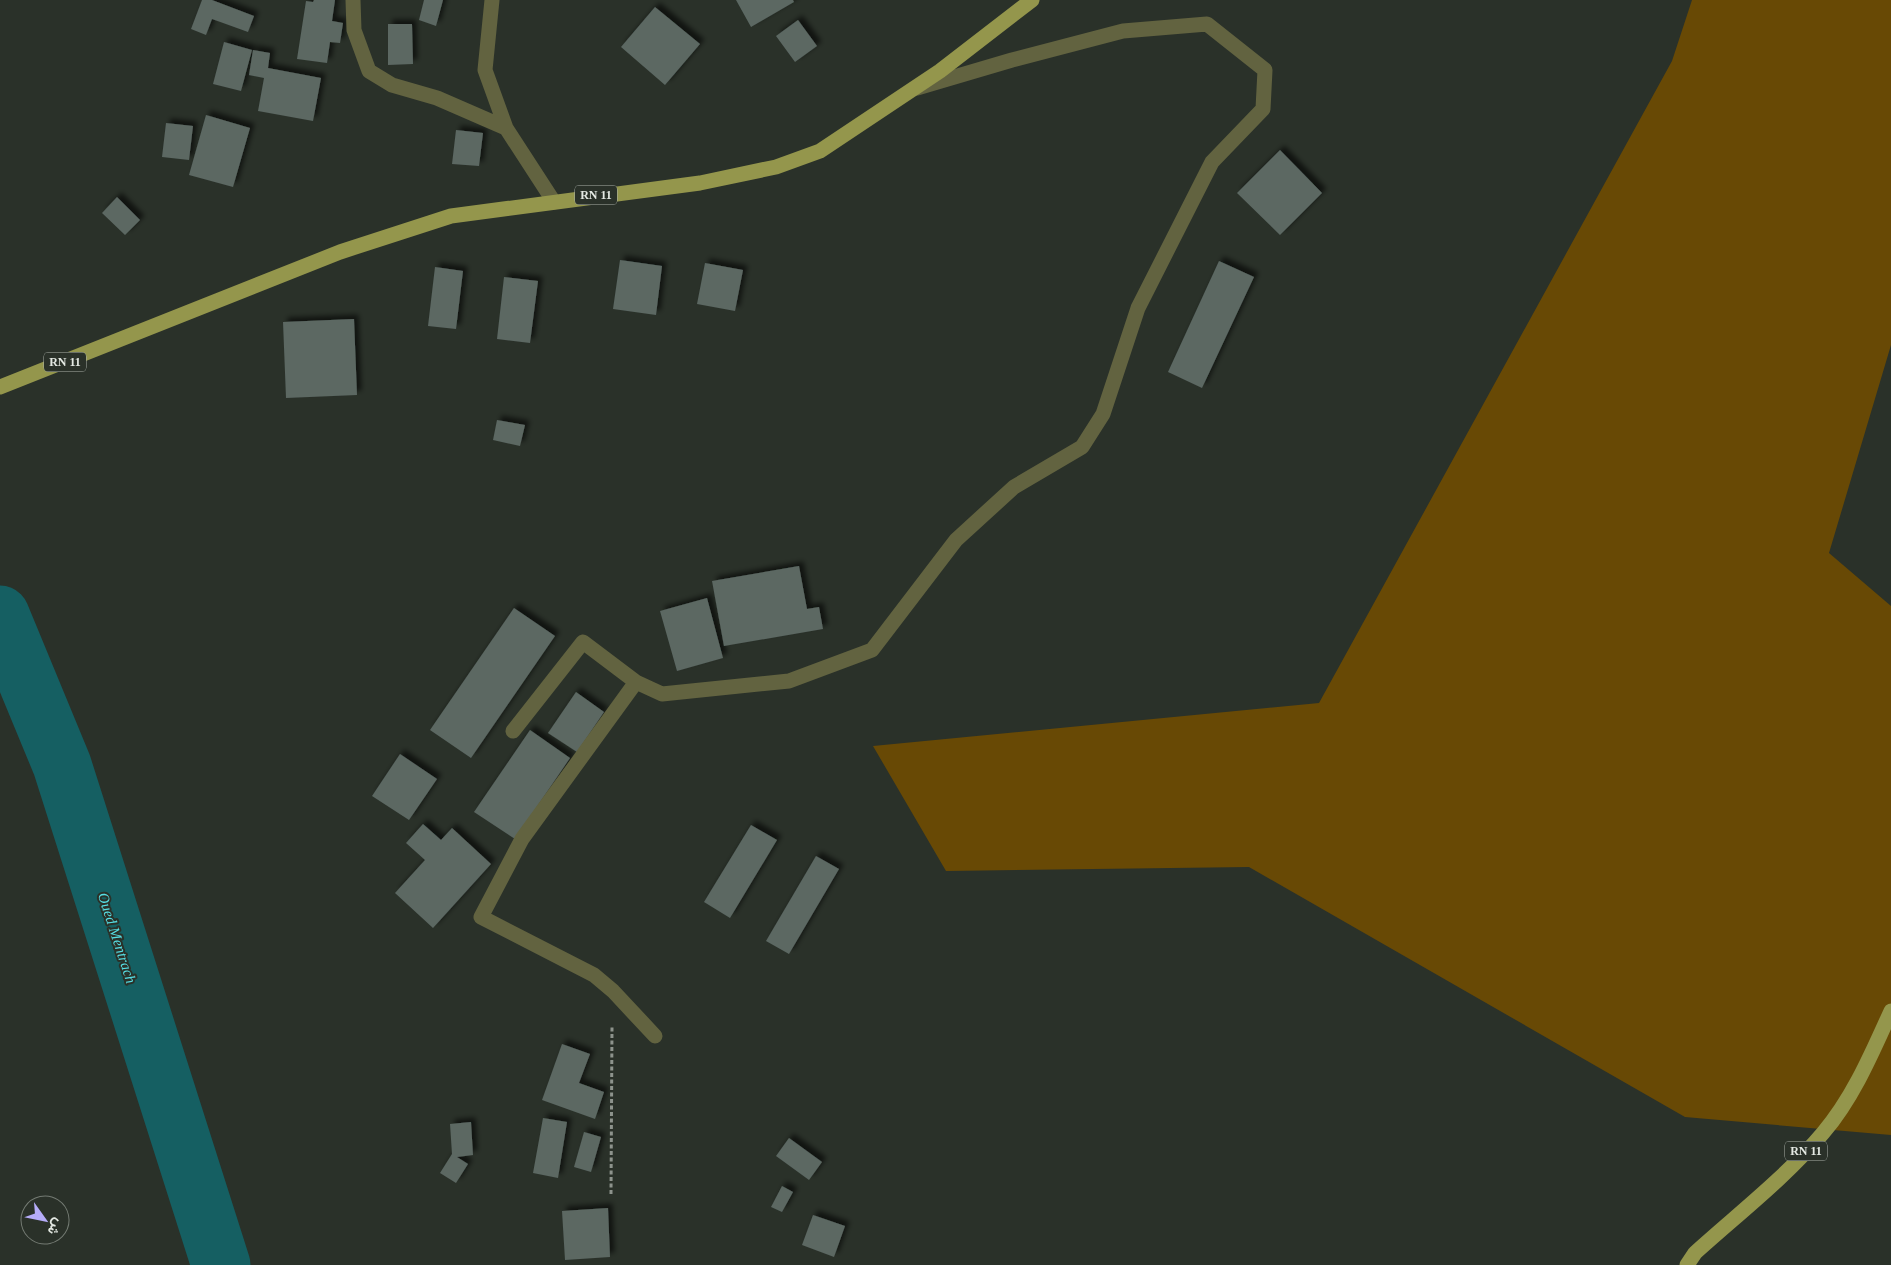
<svg xmlns="http://www.w3.org/2000/svg" width="1891" height="1265" viewBox="0 0 1891 1265" font-family="'Times New Roman',Vazirmatn,serif">
<style>
.green{fill:#684905}
.lines{fill:none;stroke-linecap:round;stroke-linejoin:round}
.river{stroke:#155f62;stroke-width:59}
.building{fill:#5b6762;filter:url(#shadow)}
.path{stroke:#8d938c;stroke-width:3;stroke-dasharray:4 2.5;stroke-linecap:butt}
.minor{stroke:#626340;stroke-width:15}
.major{stroke:#94964c;stroke-width:15}
.labels{text-anchor:middle;stroke-width:4;stroke-linejoin:round;paint-order:stroke}
.shield{fill:#2a3129;stroke:#acb2ab;stroke-width:1}
.shield-label{font-size:12px;font-weight:bold;fill:#e4e9e3}
.water-label{font-size:15px;font-style:italic;fill:#56dde3;stroke:#2a3129}
</style>
<defs>
<filter id="shadow"><feDropShadow dx="4.5" dy="-4.5" stdDeviation="2.5" flood-color="#0009"/></filter>
</defs>
<rect width="100%" height="100%" fill="#2a3129"/>
<!-- green -->
<path class="green" d="M1692,0H1891V345L1829,553L1891,606V1135L1685,1117L1249,867L946,871L873,746L1319,703L1672,61Z"/>
<g class="lines">
<!-- river -->
<path class="river" d="M0,615L62,765L221,1265"/>
</g>
<!-- building -->
<path class="building" d="M202,0H212L254,16L248,32L212,19L206,35L191,29Z
M314,0H335L332,21L343,23L340,43L330,42L327,63L297,59L306,1L313,2Z
M424,0H443L436,26L419,20Z
M736,0H793L794,2L751,27Z
M655,7L700,44L665,85L621,47Z
M798,20L817,46L795,62L776,36Z
M388,24H412L413,64L388,65Z
M224,42L252,50L241,91L213,84Z
M253,50L270,53L268,68L321,78L313,121L258,111L264,78L249,75Z
M206,115L250,128L233,187L189,175Z
M166,123L193,126L189,160L162,157Z
M456,130L483,133L479,166L452,164Z
M1280,150L1322,193L1280,235L1237,193Z
M117,197L140,220L125,235L102,213Z
M620,260L662,266L656,315L613,309Z
M1219,261L1254,277L1202,388L1168,372Z
M705,263L743,270L735,311L697,304Z
M435,267L463,271L456,329L428,326Z
M504,277L538,281L530,343L497,339Z
M354,319L357,395L286,398L283,322Z
M497,420L525,425L520,446L493,440Z
M799,566L807,609L819,607L823,629L724,646L712,581Z
M707,598L723,658L677,671L660,611Z
M514,608L555,636L471,758L430,730Z
M576,692L604,712L577,752L548,733Z
M530,730L570,758L515,839L474,812Z
M400,754L437,779L409,820L372,796Z
M423,824L441,840L452,828L491,864L433,928L395,893L425,860L406,843Z
M751,825L777,840L730,918L704,902Z
M816,856L839,869L789,954L766,941Z
M562,1044L590,1054L579,1083L604,1092L595,1119L542,1100Z
M543,1118L567,1122L558,1178L533,1173Z
M471,1122L473,1155L457,1157L468,1164L456,1183L440,1173L452,1154L450,1124Z
M584,1132L601,1137L591,1172L574,1167Z
M789,1138L822,1162L809,1180L776,1156Z
M782,1186L793,1192L782,1212L771,1207Z
M608,1208L610,1257L565,1260L562,1211Z
M813,1215L845,1226L834,1257L802,1245Z"/>
<g class="lines">
<!-- path -->
<path class="path" d="M611,1194L612,1027"/>
<!-- minor -->
<path class="minor" d="M353,0L354,30L369,71L392,85L437,98L506,128
M492,0L485,70L506,128L554,202
M636,682L522,839L481,917L594,975L613,991L655,1036
M513,731L583,642L636,682L662,694L789,681L872,650L956,540L1014,487L1082,447L1103,414L1138,308L1212,162L1263,109L1265,70L1207,24L1123,31L1012,60L917,88"/>
<!-- major -->
<path class="major" d="M0,387L340,252L451,216L700,183L776,167L820,151L940,71L1032,0
M1687,1265L1695,1253C1738,1214 1785,1178 1823,1133C1853,1098 1872,1053 1891,1011"/>
</g>
<g class="labels">
<!-- shield labels -->
<g class="shield">
<rect x="575" y="185.5" width="42" height="19" rx="4"/>
<rect x="44" y="352.5" width="42" height="19" rx="4"/>
<rect x="1785" y="1141.5" width="42" height="19" rx="4"/>
</g>
<g class="shield-label">
<text x="596" y="199">RN 11</text>
<text x="65" y="366">RN 11</text>
<text x="1806" y="1155">RN 11</text>
</g>
<!-- water labels -->
<g class="water-label">
<text transform="translate(117 938) rotate(72)" y="5">Oued Mentrach</text>
</g>
</g>
<!-- north arrow -->
<g transform="translate(45 1220) rotate(123)"><circle r="24" fill="#2a3129" stroke="#747b73"/>
<path d="M0-4L9 19L0 12L-9 19Z" fill="#b5acf8"/>
<text y="-8" font-size="14" font-weight="bold" text-anchor="middle" fill="#e4e9e3">ش</text>
</g>
</svg>
